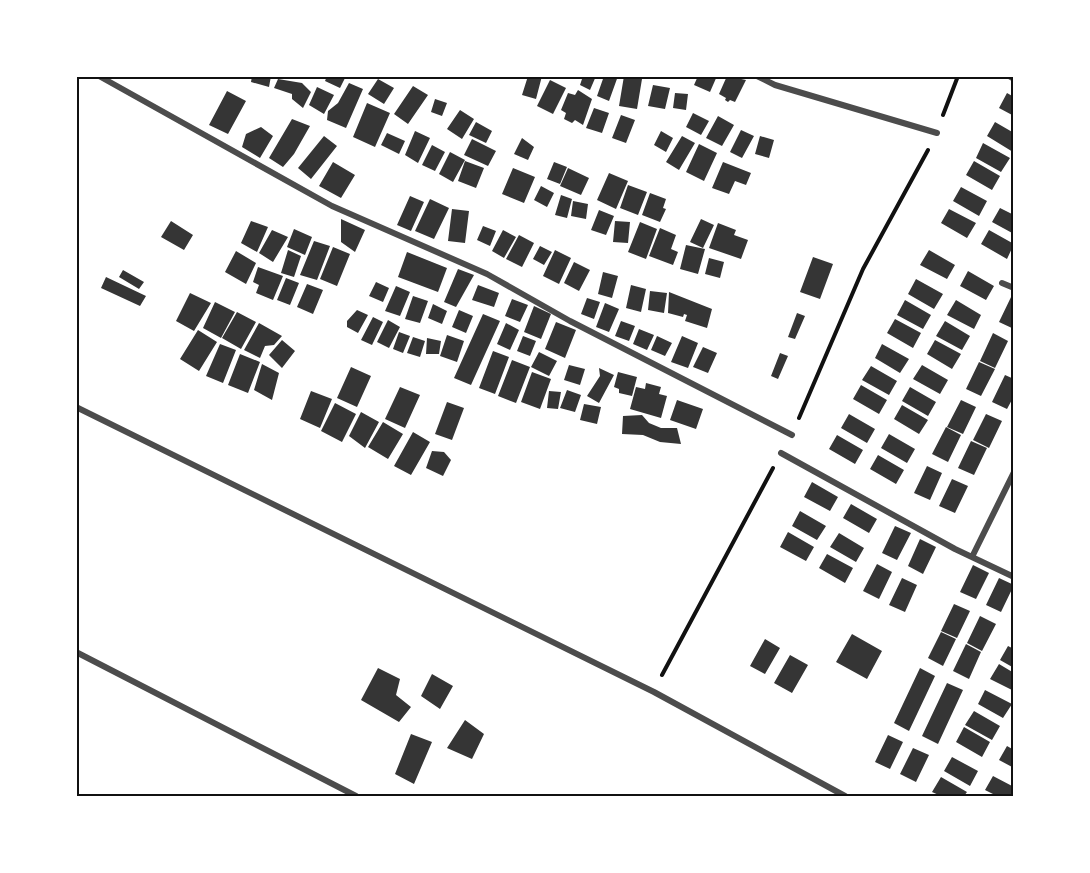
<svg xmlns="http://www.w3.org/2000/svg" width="1090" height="873" viewBox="0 0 1090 873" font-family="Roboto,sans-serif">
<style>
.building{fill:#353535}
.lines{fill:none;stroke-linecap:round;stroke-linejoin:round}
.path{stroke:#111;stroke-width:4}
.minor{stroke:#4c4c4c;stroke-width:6}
.neatline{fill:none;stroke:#111;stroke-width:2}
</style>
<rect width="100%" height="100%" fill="#fff"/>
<!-- building -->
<path class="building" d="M252,76H271L269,87L251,82Z
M327,76H346L340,88L325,81Z
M528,76H542L536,99L522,95Z
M583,76H596L590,90L580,85Z
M604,76H618L609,101L597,96Z
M624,76L642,79L637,109L619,106Z
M698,76H717L710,92L694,85Z
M727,76L746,80L735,102L730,100L728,102L725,100L726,98L719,94Z
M278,79L302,83L311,92L303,108L292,99V94L274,88Z
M378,79L394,88L384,104L368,94Z
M550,80L566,88L553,114L537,106Z
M349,83L363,89L346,128L327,120L328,111L338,103Z
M653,85L670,88L665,109L648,106Z
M413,86L428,95L408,124L394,114Z
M317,87L334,95L324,114L309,105Z
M578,90L592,99L583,125L575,120L572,123L564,119L566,113L561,110L568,93L575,95Z
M227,91L246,101L228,134L209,125Z
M675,93L688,94L686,110L673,108Z
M1007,93L1014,97V116L999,108Z
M435,99L447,103L442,116L431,112Z
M367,103L390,113L375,147L353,137Z
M594,108L609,113L602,133L586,128Z
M460,110L474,119L462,139L447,129Z
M693,113L709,121L701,135L686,127Z
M621,115L635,120L626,143L612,138Z
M718,116L734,125L722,146L706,138Z
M292,119L310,126L294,154L283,167L269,158Z
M476,122L492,131L486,143L469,135Z
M995,122L1014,133L1013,152L987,136Z
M261,127L273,136L260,158L242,147L246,134Z
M741,130L754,136L742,158L730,152Z
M415,131L430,138L418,163L405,155Z
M661,131L673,138L666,152L654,145Z
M387,133L405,141L399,154L381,145Z
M324,136L337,146L311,179L298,168Z
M682,136L695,143L679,170L666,162Z
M760,136L774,140L769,158L755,154Z
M522,138L534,147L528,160L514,154Z
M472,139L496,151L488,166L464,155Z
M983,143L1010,158L1001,172L976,158Z
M699,144L717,153L704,181L686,172Z
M432,145L445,152L435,171L422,165Z
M450,152L465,160L453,182L439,174Z
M465,161L484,168L476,188L458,181Z
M974,161L1000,176L992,190L966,175Z
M333,162L355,175L341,198L319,186Z
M554,162L567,167L560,184L547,179Z
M723,162L751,173L746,185L735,181L729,194L712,188Z
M513,168L535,177L524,203L502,194Z
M568,168L589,178L581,195L560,186Z
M609,173L628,181L616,209L597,200Z
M628,185L647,192L638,215L620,208Z
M541,186L554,193L547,207L534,200Z
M961,187L987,201L979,216L953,201Z
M650,193L666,199L663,208L666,209L660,222L642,215Z
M561,195L572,199L567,218L555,215Z
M410,196L424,202L411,231L397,225Z
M430,199L449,208L434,239L415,231Z
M573,201L588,204L586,219L571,216Z
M1000,208L1014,215V234L992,222Z
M452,209L469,211L465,243L448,241Z
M949,209L976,223L967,238L941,223Z
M599,210L614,216L606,235L591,230Z
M341,219L365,230L355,252L341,242Z
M701,219L714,225L703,248L690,242Z
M171,221L193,235L184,250L161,237Z
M251,221L268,227L257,252L241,243Z
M615,221L630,222L628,243L613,242Z
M640,222L657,229L646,259L628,252Z
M718,223L736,230L734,235L748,240L741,259L709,248Z
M483,226L496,231L490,246L477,240Z
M660,228L676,235L671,249L678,252L673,265L649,256Z
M294,229L312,237L305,255L287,247Z
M272,230L288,237L273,262L259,253Z
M503,230L516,237L504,258L492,251Z
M989,230L1014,244L1007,259L981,244Z
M519,235L534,243L522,267L506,259Z
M314,241L330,246L317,280L300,275Z
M686,245L705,249L698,274L680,269Z
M540,246L552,252L544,265L533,259Z
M333,247L350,254L337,286L320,279Z
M288,250L301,256L294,277L281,273Z
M555,250L571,258L559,284L543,276Z
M929,250L955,265L947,279L920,265Z
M236,251L256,263L246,284L225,272Z
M407,252L447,268L438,292L398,277Z
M813,257L833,264L820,299L800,292Z
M709,258L724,262L720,278L705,274Z
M574,262L590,270L579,291L564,283Z
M258,267L283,276L273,300L256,293L259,285L253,282Z
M458,269L474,275L456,307L444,302Z
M123,270L144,282L139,289L119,277Z
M968,271L994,286L986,300L960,286Z
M603,272L618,276L612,298L598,294Z
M106,277L146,296L140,306L101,288Z
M286,278L299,283L290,305L277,300Z
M916,279L943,294L934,309L908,294Z
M376,282L389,288L383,302L369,296Z
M307,284L323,290L313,314L297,307Z
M478,285L499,293L494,307L472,300Z
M631,285L646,289L641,312L626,308Z
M396,286L410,292L400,316L385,311Z
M650,291L667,293L664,313L648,310Z
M669,292L712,309L707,328L685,321L687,315L684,314L683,317L668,313Z
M190,293L211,303L194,331L176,321Z
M1012,295L1014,296V329L999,322Z
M413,296L428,301L420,323L405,319Z
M587,298L600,302L594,319L581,314Z
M512,299L528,305L520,322L505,316Z
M905,300L931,315L923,329L897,315Z
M956,300L981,315L974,329L947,315Z
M215,302L235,312L221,338L203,328Z
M605,303L619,309L609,332L596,327Z
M433,304L447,311L442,324L428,318Z
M534,306L551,314L541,339L524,332Z
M357,310L368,315L358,333L347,327V321Z
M459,310L473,316L466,333L452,327Z
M237,312L256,322L241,349L222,338Z
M797,313L805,316L795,339L788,337Z
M483,314L500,321L471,385L454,378Z
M373,317L383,322L372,345L361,340Z
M895,319L921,333L913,348L887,333Z
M388,320L400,327L389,348L377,342Z
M621,321L635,326L629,341L615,336Z
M945,321L970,336L962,350L936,336Z
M556,322L576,330L565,358L545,349Z
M259,323L282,336L274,345L265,346L260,358L244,350Z
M506,323L519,330L510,350L497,344Z
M639,329L654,335L647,350L633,344Z
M198,330L217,342L199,371L180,359Z
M399,332L410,336L403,353L393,349Z
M993,333L1008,341L995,368L980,361Z
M447,335L464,341L457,362L440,356Z
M523,336L536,341L530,356L517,351Z
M657,336L672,343L665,356L651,350Z
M682,336L698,343L688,368L671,362Z
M413,337L425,341L420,357L407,353Z
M427,338L441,341L439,354H426Z
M282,340L295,351L282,368L269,355Z
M935,340L961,354L952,369L927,354Z
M220,344L236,350L223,383L206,376Z
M882,344L909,359L900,373L875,358Z
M703,347L717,353L708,373L693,367Z
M493,351L509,357L495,394L479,388Z
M539,352L557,361L549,376L531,367Z
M780,353L788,356L778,379L771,376Z
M240,354L260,362L248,393L228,385Z
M512,360L530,367L516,403L498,396Z
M979,362L995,369L981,396L966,389Z
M262,364L279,373L272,400L254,390Z
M569,365L585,369L580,385L564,380Z
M922,365L948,380L940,394L913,379Z
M871,366L897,381L889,395L862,380Z
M351,367L371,376L357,407L337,398Z
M599,368L614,375L599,403L587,396L600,376Z
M532,372L551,379L540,409L521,402Z
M618,372L637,377L632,396L619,393V389L614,387Z
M1005,375L1014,379V396L1007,409L992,402Z
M646,383L661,387L659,394L667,396L661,418L630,409L636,387L645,389Z
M861,385L887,400L879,414L853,399Z
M400,387L420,395L405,428L385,419Z
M910,387L936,402L928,416L902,401Z
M567,390L581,395L575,412L560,408Z
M311,391L332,399L320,428L300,419Z
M549,391L561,392L558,409L547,408Z
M677,400L703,409L696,429L670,420Z
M961,400L976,407L963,434L947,427Z
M447,402L464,408L452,440L435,434Z
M335,403L356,414L342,442L321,431Z
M584,404L601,407L597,424L580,420Z
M902,405L928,420L919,434L894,419Z
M361,412L379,422L365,448L349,436Z
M849,414L875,429L867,443L841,428Z
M986,414L1002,421L989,448L973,440Z
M642,415L649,423L661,428H677L681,444L660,442L643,435L622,434L623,416Z
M383,422L403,434L388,459L368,447Z
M946,427L961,435L948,462L932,454Z
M413,432L430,442L411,475L394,466Z
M889,434L915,449L907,463L881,448Z
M837,435L863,450L855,464L829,449Z
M971,441L987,448L974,475L958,468Z
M432,451L444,452L451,460L443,476L426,468Z
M878,455L904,470L896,484L870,469Z
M927,466L942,473L930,500L914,493Z
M952,479L968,486L955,513L939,506Z
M812,482L838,497L830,511L804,497Z
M851,504L877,519L869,533L843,518Z
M800,511L826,526L817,540L792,526Z
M895,526L911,533L897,560L882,553Z
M788,532L814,547L806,561L780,547Z
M839,533L864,548L856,562L830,547Z
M920,539L936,547L923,574L908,566Z
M827,554L853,568L845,583L819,568Z
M877,564L892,572L879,599L863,591Z
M973,565L989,573L976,599L960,592Z
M902,578L917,585L905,612L889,605Z
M999,578L1014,585L1001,612L986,605Z
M954,604L970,611L957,638L941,631Z
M980,616L996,624L982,651L967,643Z
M941,632L956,639L943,666L928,658Z
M852,634L882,651L867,679L836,662Z
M765,639L780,648L765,674L750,666Z
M966,644L981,652L969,679L953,671Z
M1008,646L1014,649V668L1000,660Z
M790,655L808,665L792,693L774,683Z
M999,664L1014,673V691L990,679Z
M378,668L400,679L396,695L411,707L399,722L361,700Z
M920,668L935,676L909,731L894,723Z
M432,674L453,686L440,709L421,696Z
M947,683L963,690L938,744L922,736Z
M985,690L1012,704L1003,718L978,704Z
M974,711L1000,726L992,740L965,725Z
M465,720L484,734L472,759L447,748Z
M964,727L990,742L982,757L956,742Z
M411,734L432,742L414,784L395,774Z
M888,735L903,742L890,769L875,762Z
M1007,746L1014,750V768L999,760Z
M913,748L929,755L916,782L900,774Z
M952,757L978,771L970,786L944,771Z
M993,776L1014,787V796H997L985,790Z
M941,777L967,792L964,796H941L932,792Z"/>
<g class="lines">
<!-- path -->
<path class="path" d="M943,115L958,76
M799,418L863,269L928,150
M662,675L773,468"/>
<!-- minor -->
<path class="minor" d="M99,76L332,206L487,274L570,321L792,435
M757,76L775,85L937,133
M1009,76L1014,79
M1002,283L1014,288
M76,407L654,692L845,796
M781,453L955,549L1014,577
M972,557L1014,472
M76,652L356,796"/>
</g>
<!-- border -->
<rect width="1090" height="873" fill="none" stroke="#ffffff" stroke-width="156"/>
<rect x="78" y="78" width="934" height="717" class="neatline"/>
</svg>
